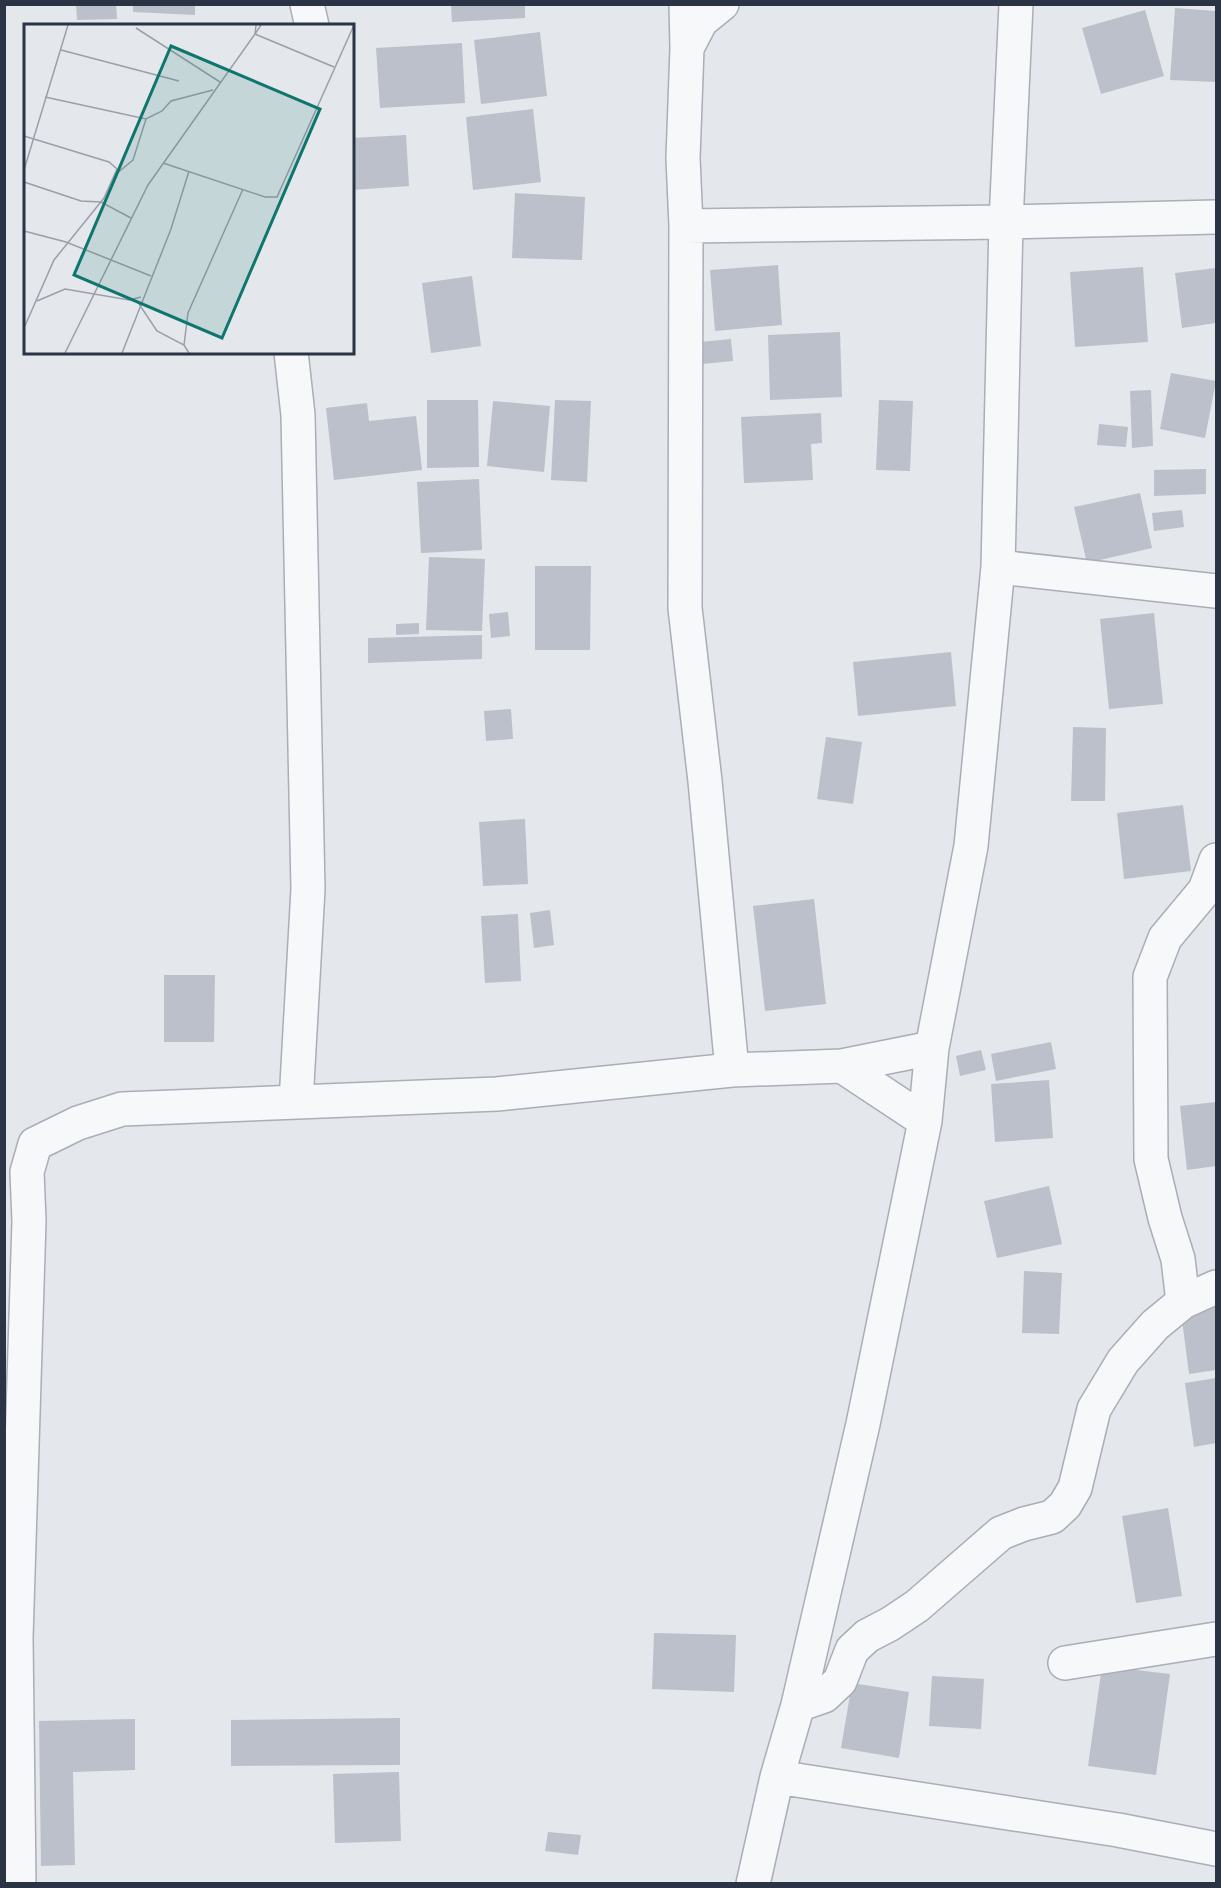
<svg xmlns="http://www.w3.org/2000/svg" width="1221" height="1888" viewBox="0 0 1221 1888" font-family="Roboto,sans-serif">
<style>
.building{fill:#bbc0ca}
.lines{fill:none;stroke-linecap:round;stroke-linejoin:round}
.minor-casing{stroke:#a9aeb7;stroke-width:36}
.minor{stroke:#f7f8fa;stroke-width:33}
.inset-road{fill:none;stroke:#9a9fa9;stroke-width:1.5}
.view{fill:#0f766e;fill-opacity:0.15;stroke:#0f766e;stroke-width:3}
.inset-edge{fill:none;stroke:#2b3445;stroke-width:3}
</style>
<rect width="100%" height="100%" fill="#e4e7ec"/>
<!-- building -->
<path class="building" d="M76,4H116L117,19L77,20Z
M133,4H195V15L133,12Z
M451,4H525V18L452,22Z
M1175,8L1216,11V82L1170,80Z
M1145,10L1164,76L1101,94L1082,28Z
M540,32L547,96L481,104L474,40Z
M462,43L465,103L380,108L376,48Z
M533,109L541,182L473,190L466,117Z
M406,135L409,186L352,190V138Z
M515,193L585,197L582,260L512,258Z
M778,265L782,325L715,331L710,270Z
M1143,267L1148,342L1075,347L1070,272Z
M1216,268V323L1182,328L1175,273Z
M472,276L481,346L431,353L422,283Z
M840,332L842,397L770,400L768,335Z
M731,339L733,361L702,364L700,342Z
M1171,373L1216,381L1205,438L1160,429Z
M1151,390L1153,446L1132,448L1130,391Z
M427,400H478L479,467L427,468Z
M555,400L591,401L587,482L551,480Z
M879,400L913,401L910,471L876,470Z
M493,401L550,406L544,472L487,466Z
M367,403L369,421L416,416L422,470L334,480L326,408Z
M821,413L822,443L811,444L813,480L744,483L741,417Z
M1099,424L1128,427L1126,447L1097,445Z
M1206,469V494L1154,496V470Z
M479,479L482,550L421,553L417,482Z
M1140,493L1152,548L1087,563L1074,507Z
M1182,510L1184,527L1154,531L1152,513Z
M429,557L485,559L482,631L426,630Z
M535,566H591L590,650H535Z
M508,612L510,636L491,638L489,614Z
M1154,613L1163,704L1109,709L1100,619Z
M419,623V634L396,635V624Z
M482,635V659L368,663V638Z
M951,652L956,706L858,716L853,662Z
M511,709L513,739L486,741L484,711Z
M1073,727L1106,728L1105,801H1071Z
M826,737L862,742L853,804L817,799Z
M1183,805L1191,871L1124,879L1117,813Z
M525,819L528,884L483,886L479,822Z
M814,899L826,1004L765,1011L753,906Z
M550,910L554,945L534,948L530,913Z
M518,914L521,981L485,983L481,916Z
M164,975H215L214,1042H164Z
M1051,1042L1056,1069L996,1081L991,1054Z
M981,1050L986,1070L960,1076L956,1056Z
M1049,1080L1053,1138L995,1142L991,1084Z
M1216,1102V1166L1187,1170L1180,1106Z
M1049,1186L1062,1244L997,1258L984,1201Z
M1024,1271L1062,1273L1059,1334L1022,1333Z
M1216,1307V1370L1189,1374L1181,1312Z
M1216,1378V1443L1194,1447L1185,1383Z
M1168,1508L1182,1596L1136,1603L1122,1516Z
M654,1633L736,1635L734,1692L652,1689Z
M1102,1666L1170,1674L1156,1775L1088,1766Z
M932,1676L984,1679L981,1729L929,1726Z
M852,1683L909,1692L899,1758L841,1748Z
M400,1718V1765L231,1766V1720Z
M135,1719V1770L73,1772L75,1865L41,1866L39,1721Z
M399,1772L401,1841L335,1843L333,1774Z
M548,1832L581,1835L578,1855L545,1851Z"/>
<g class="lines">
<!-- minor casing -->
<g class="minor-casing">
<path id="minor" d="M307,4L312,26
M686,4L687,48L683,158L686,226L685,608L705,781L732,1070
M687,48L701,21L722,4
M686,226L1006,222L1216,217
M291,352L298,415L308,889L296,1102
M998,567L1216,591
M842,1066L925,1121
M1183,1302L1178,1259L1165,1218L1151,1159L1150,977L1165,938L1205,890L1216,860
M1065,1663L1216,1639
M798,1705L824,1696L840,1681L852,1650L867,1636L890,1624L917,1606L1001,1533L1024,1524L1052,1517L1065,1505L1075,1488L1094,1409L1123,1361L1155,1325L1183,1302L1216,1287
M777,1777L1118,1830L1216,1849
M19,1884L16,1638L29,1221L27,1172L35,1144L78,1123L122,1109L497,1094L732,1070L842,1066L932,1048
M753,1884L777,1777L798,1705L863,1424L925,1121L932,1048L971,846L998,567L1006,222L1016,4"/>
</g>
<!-- minor -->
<use href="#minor" class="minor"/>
</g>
<!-- overview -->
<g transform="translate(24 24)">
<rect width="330" height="330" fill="#e4e7ec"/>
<path class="inset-road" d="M237,1L231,10L310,43M112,4L196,58M37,26L155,57M21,73L122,95L138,87L147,77L189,66M0,112L85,138L93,145L80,174L30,236L0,304M139,139L241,173H253L330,1M0,146L44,1M92,150L109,136L122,95M0,158L57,177L77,178L107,194M0,207L42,218L127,252M13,277L41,265L105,276L117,273M115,280L133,307L160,321L165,329M160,321L164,289L219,165M41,329L124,161L231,10L232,1M98,329L147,205L165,147"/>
<path class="view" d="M147,22L296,85L198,314L50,251Z"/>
<rect width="330" height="330" class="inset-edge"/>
</g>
<!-- border -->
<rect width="1221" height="1888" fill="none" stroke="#2b3445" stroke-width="12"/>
</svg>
